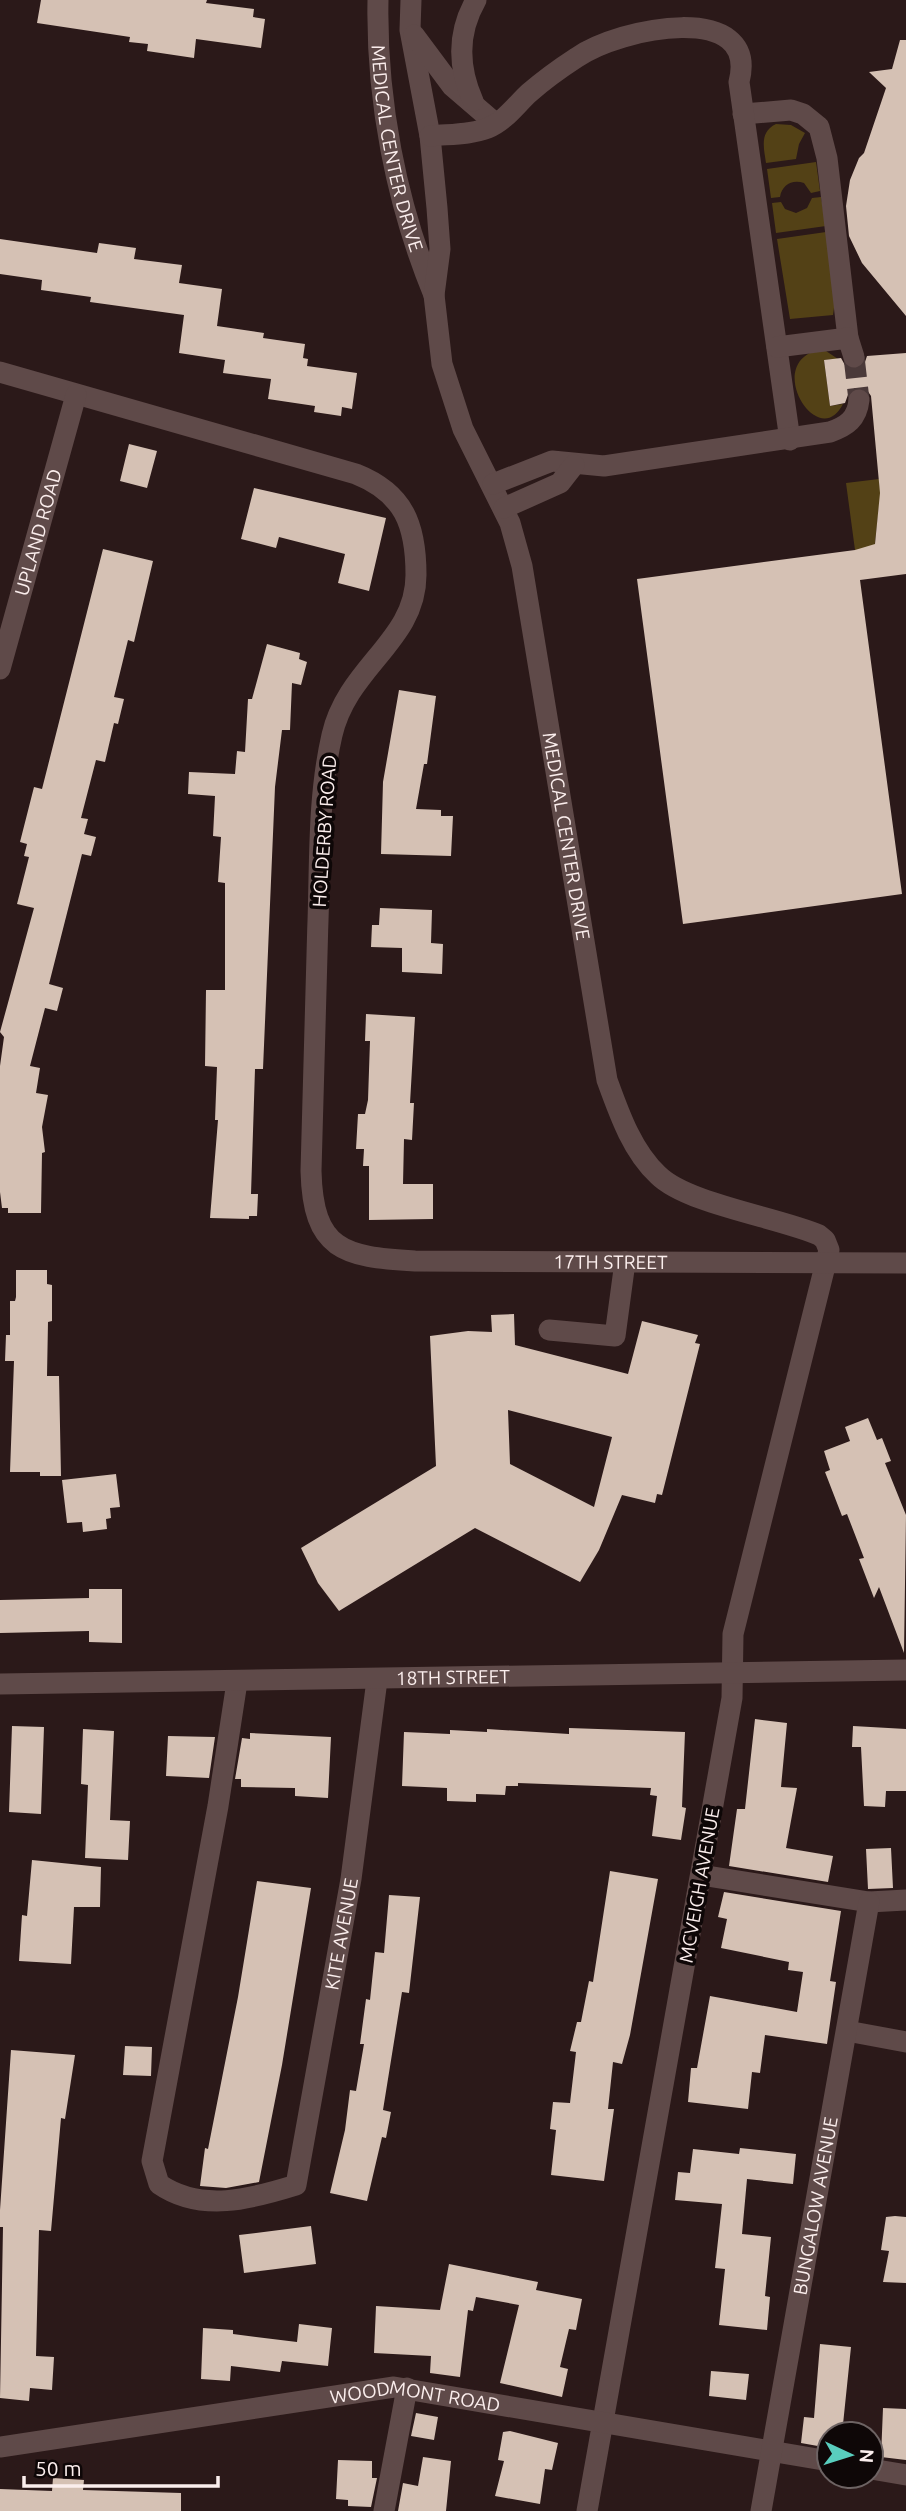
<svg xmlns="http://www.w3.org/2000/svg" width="906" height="2511" viewBox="0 0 906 2511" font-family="Ubuntu,sans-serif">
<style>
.green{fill:#534116}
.building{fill:#d5c1b4;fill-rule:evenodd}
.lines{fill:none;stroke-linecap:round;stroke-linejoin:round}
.minor-tunnel{stroke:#4a3939;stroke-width:21;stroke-dasharray:21 10;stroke-linecap:butt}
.minor{stroke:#5f4a49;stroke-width:21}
.labels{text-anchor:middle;stroke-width:7;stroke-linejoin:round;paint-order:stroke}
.street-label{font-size:19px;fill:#fbeeed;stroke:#0e0707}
</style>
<rect width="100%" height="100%" fill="#2b1919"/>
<!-- green -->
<path class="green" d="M776,124L791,125L805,133L799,144L796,159L766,163C764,148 759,132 776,124Z
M816,162L820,191L811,193L804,183C792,179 782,185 780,197L771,198L767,169Z
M821,197L826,226L776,233L772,203L781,202L785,209L796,213L807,208L812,198Z
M826,232L835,301L833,315L790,319L777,239Z
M823,349L838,359L824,360L830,406L843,404C818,454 760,359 823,349Z
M879,479L882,507H879L874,551L855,550L846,483Z"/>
<!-- building -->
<path class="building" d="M41,0H207L206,3L254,9L253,17L265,19L261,48L196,39L194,58L147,51L148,44L129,42L130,37L37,23Z
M900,40H906V316L862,263L849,236L846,206L850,180L859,158L864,153L886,88L869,72L892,69Z
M0,239L97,253L99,243L136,248L134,259L182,265L179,283L222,289L217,326L264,333L263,338L305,344L303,358L308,359L307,366L357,373L352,409L342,407L341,416L314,412L315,406L268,399L271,379L223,373L225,360L179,353L184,315L90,302L91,297L41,290L42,280L0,274Z
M906,353V574L860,580L902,894L683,924L637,579L855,550L875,544L880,493L871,396L867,390L855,388L849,392L845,403L830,406L824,360L841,358L846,367L857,370L864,365L867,356Z
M129,444L157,451L147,488L120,481Z
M254,488L386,518L369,591L338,583L345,554L279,537L276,548L241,539Z
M103,549L153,561L134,642L128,640L114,697L124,699L118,724L114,723L105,762L96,760L81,818L88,819L84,834L96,837L91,856L82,854L49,984L63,988L57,1011L45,1008L30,1066L40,1068L36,1093L48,1095L42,1127L45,1152L42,1153L41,1213H8V1208H2L0,1192V1066L4,1037L0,1032L34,908L17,904L29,857L24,856L27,844L20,842L34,787L42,789Z
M267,644L300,653L299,659L307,662L301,685L292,683L290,730H282L275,787L263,1069H255L251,1194H258L257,1216H249V1219L210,1218L218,1120H215L217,1067L205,1066L206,990H225V883L218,882L221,837L213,836L215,796L188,794L189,772L235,774L237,751L245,752L248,699H252Z
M399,690L436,696L427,764H424L416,809L441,810V816H453L451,856L381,854L383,782Z
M380,908L432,910L431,943L443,944L442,974L402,972V948L371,947L372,925H379Z
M366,1014L415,1017L410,1103H414L412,1140L404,1139L403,1184H433V1219L369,1220V1166H363L364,1149H356L358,1114H365L368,1100L370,1041H365Z
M16,1270H47V1284L52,1285V1321L48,1322L47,1376H59L61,1476H40V1472H10L14,1361H5L6,1335H10V1301H15L16,1297Z
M514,1314L515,1345L628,1374L642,1321L698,1335L695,1343L700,1344L662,1495L657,1494L655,1503L622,1495L599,1550L580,1582L475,1528L339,1611L318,1583L301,1548L436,1466L430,1336L468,1331L492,1332L491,1315ZM508,1410L612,1437L594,1507L510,1464Z
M868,1418L877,1440L882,1438L891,1461L885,1463L906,1515L904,1653L879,1587L874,1598L859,1559L864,1558L847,1514L842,1516L825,1472L830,1470L824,1451L850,1441L845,1427Z
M116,1474L120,1507L110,1508L111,1518L106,1519L107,1529L83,1532L82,1522L67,1523L62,1480Z
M89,1589H122V1643L89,1642V1631L0,1633V1600L89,1598Z
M755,1719L787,1723L781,1787L797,1788L786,1848L833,1856L828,1882L729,1866L737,1809H745Z
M12,1726L44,1727L41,1814L9,1812Z
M853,1726L906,1729V1791H886L885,1807L864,1806L861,1747H852Z
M569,1728L685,1732L682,1807L686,1808L681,1840L652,1836L657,1796L650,1795L651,1788L518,1783V1786H506L505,1795L476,1794V1802L447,1801V1788L402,1786L404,1732L450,1734V1730L487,1732V1729L569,1734Z
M83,1729L114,1731L110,1820L130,1821L128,1860L85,1858L88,1785L81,1784Z
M250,1733L331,1737L328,1798L295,1796V1788L241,1787V1779H235L242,1738L250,1739Z
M168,1736L215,1737L209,1778L166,1776Z
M891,1848L893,1888L868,1889L866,1849Z
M32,1860L101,1867L100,1907H74L71,1964L19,1961L22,1915L27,1916Z
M610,1871L658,1879L630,2035L622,2064L613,2062L608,2109H614L604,2181L551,2175L556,2130L550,2129L553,2102L570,2103L576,2052L570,2051L577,2022H581L589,1981L593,1982Z
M257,1881L311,1888L282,2065L259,2182L226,2188L200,2186L205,2148L208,2149L238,1997Z
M724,1892L841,1911L830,1981L836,1982L827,2044L765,2035L760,2073L752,2072L748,2109L688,2102L691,2068H697L710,1996L797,2012L803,1972L788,1970L789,1962L721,1948L727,1919L718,1917Z
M389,1895L420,1897L409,1993L402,1992L383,2110L391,2112L386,2138L382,2137L367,2201L330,2193L345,2130L350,2090L356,2091L364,2044H360L366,1999L370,2000L375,1952L384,1953Z
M125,2046L152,2047L151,2076L123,2075Z
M11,2050L75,2055L65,2119L61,2118L51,2231L39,2230L36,2356L54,2357L52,2390L30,2388L29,2401L0,2398L3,2227H0V2210Z
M740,2148L796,2154L793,2184L747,2179L742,2234L771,2237L765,2296L770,2297L767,2330L719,2325L725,2269L715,2268L722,2204L675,2200L678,2172L690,2173L693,2149L739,2154Z
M895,2216L906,2217V2283L883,2282L889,2251L881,2250L886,2217Z
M311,2226L316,2264L244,2273L239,2235Z
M449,2264L538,2282L536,2290L582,2299L576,2330L569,2329L560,2367L568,2369L562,2397L500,2383L519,2305L476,2297L473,2311L468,2310L460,2377L430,2373L431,2356L374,2353L376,2306L440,2310Z
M299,2324L332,2328L328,2366L282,2361L280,2372L231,2366L230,2381L201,2379L203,2328L233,2330V2334L297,2342Z
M820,2344L851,2347L842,2434H829V2448L801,2443L804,2417L814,2418Z
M711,2371L749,2374L746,2400L709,2396Z
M883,2408L906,2409V2460L881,2457Z
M416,2413L438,2417L434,2440L411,2436Z
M510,2431L558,2443L552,2470L545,2469L540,2504L495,2496L504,2461L498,2460L503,2432Z
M423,2457L451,2461L446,2511H398L403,2483L418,2486Z
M338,2460L372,2461V2478H377L371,2507L348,2506V2500L336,2499Z
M53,2478L84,2480L83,2490L181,2493V2511H0V2489L52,2491Z"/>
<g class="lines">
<!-- minor-tunnel -->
<path class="minor-tunnel" d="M854,357L859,400"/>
<!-- minor -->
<g class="minor">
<path id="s1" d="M378,0C376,99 396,203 434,295"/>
<path id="s2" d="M411,0L410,30L430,136L437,208L440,249L434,295L442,364L463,429L510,523L522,566L607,1080C619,1113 632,1151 658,1175C687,1204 777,1217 819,1235L825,1240L829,1250L733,1634L732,1698L587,2511"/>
<path d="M414,35L452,86L495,123"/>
<path d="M473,101C458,67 457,33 476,0"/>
<path d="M743,114L791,110L803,114L819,127L827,158L848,338"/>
<path d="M430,136C449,134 470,135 488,128C505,121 516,105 529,93C544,80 559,69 576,58C620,27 760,0 739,82L790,440"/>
<path d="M777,347L848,338L854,357"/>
<path id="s3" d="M0,372L356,474C404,493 416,525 416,575C416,641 348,666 332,735C318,796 320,859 318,921C315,1004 313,1087 311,1171C313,1250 343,1257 415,1261L906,1263"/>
<path d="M493,484L552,461L604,466L830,432C847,426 857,419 859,400"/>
<path d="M504,508L560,483L574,465"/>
<path id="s4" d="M0,669L76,395"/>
<path d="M549,1330L615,1336L625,1262"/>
<path id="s5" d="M237,1682L218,1806L152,2161L159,2184C201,2213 251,2199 296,2185L351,1879L377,1680"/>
<path id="s6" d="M0,1684L906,1670"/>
<path d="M701,1875L869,1902L906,1900"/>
<path d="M847,2031L906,2042"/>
<path id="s7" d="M0,2447L394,2387L829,2461"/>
<path d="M871,2469L906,2475"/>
<path d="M384,2511L407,2388"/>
<path id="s8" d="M761,2511L869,1902"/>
</g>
</g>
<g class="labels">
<!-- street labels -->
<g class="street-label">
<text dy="7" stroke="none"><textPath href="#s1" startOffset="150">MEDICAL CENTER DRIVE</textPath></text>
<text dy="7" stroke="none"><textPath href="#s4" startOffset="142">UPLAND ROAD</textPath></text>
<text transform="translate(324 831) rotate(-86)" y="7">HOLDERBY ROAD</text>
<text dy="7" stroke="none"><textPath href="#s2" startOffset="859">MEDICAL CENTER DRIVE</textPath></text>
<text dy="7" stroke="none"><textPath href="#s3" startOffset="1475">17TH STREET</textPath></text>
<text dy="7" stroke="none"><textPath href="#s6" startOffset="453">18TH STREET</textPath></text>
<text transform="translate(699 1885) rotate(-80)" y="7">MCVEIGH AVENUE</text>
<text dy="7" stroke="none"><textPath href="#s5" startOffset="908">KITE AVENUE</textPath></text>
<text dy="7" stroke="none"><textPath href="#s8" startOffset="310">BUNGALOW AVENUE</textPath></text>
<text dy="7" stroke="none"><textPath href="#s7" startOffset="420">WOODMONT ROAD</textPath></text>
</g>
</g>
<!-- north arrow -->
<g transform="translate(850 2455) rotate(94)"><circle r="33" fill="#0e0707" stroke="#6d6363" stroke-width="2"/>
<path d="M0-5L12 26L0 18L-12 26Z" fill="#59cebe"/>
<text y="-10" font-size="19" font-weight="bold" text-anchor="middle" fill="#fbeeed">N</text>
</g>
<!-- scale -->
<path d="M24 2476v10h194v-10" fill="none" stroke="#fbeeed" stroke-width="3.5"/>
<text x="35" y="2476" font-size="21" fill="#fbeeed" stroke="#0e0707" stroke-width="5" paint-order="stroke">50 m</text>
</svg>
